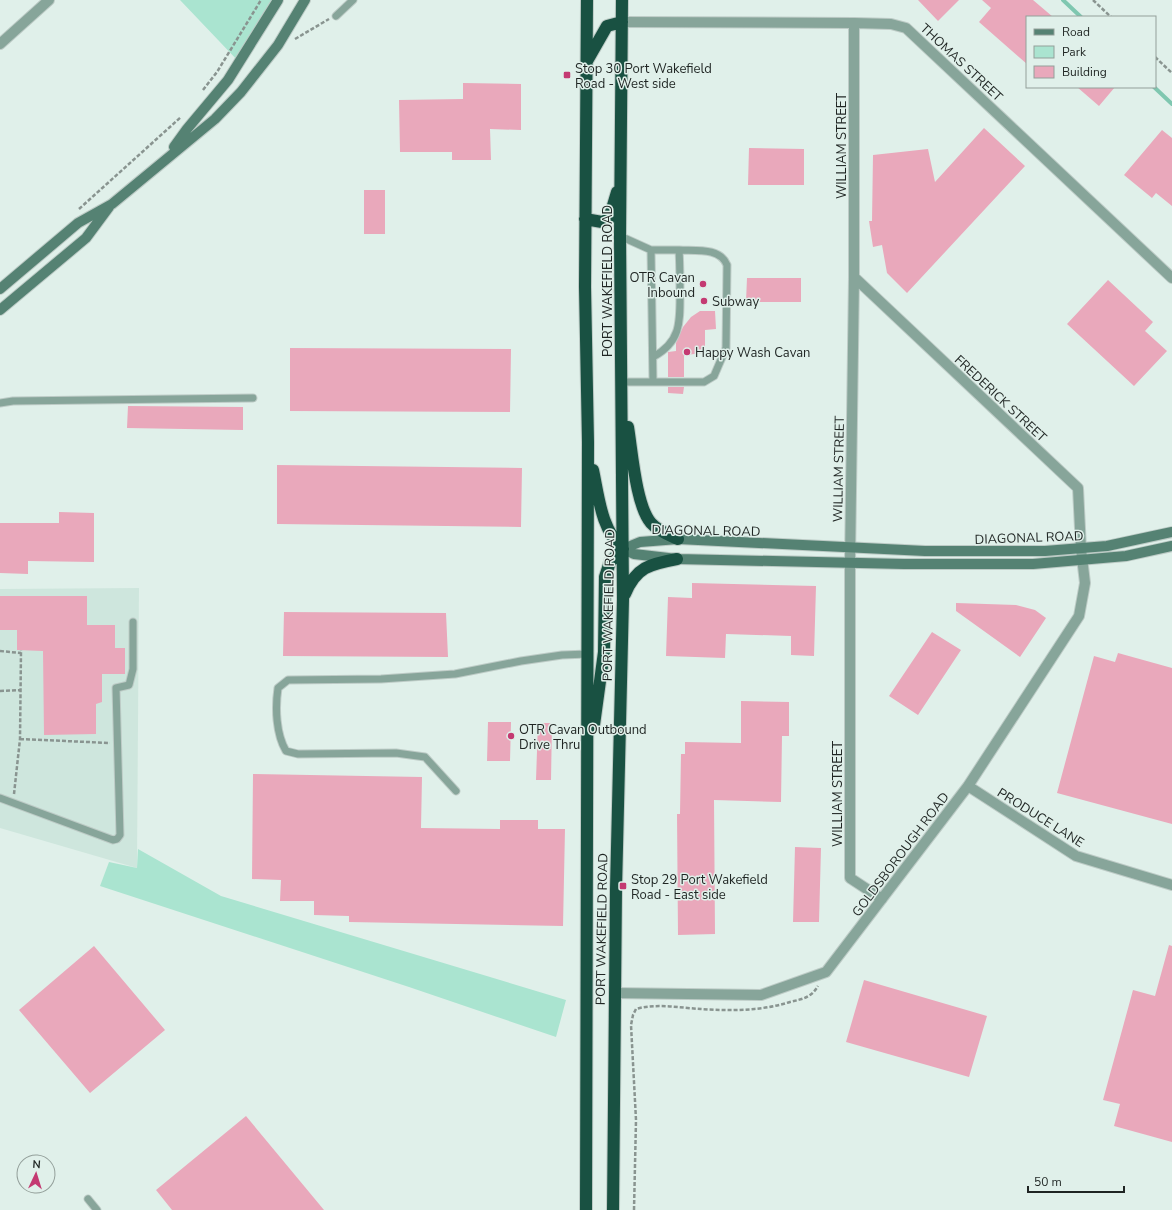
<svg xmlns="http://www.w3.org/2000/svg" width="1172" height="1210" viewBox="0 0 1172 1210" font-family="'Nunito Sans',sans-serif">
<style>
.built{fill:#cee6dd}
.green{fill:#aae4d0}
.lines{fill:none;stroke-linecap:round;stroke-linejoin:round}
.stream{stroke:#7fc7b0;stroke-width:4}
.building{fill:#e9a8bb}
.lane-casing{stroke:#bdcbc6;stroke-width:9}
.street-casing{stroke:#bdcbc6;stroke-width:12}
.secondary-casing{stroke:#bdcbc6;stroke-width:12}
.highway-casing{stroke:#bdcbc6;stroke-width:14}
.path{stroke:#899490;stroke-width:2.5;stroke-dasharray:4 2;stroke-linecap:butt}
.lane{stroke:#87a59a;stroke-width:7}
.street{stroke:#87a59a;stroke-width:10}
.secondary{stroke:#558273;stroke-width:10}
.highway{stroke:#195142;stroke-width:12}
.poi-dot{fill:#c43a72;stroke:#e0f0ea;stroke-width:1.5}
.labels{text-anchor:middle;stroke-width:3;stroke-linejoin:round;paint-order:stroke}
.street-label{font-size:13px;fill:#1f2523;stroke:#e0f0ea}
.poi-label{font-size:13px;fill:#1f2523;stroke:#e0f0ea;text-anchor:start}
</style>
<rect width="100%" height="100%" fill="#e0f0ea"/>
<!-- built -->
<path class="built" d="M139,588L137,868L0,828V589Z"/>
<!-- green -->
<path class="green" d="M180,0H278L239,62Z
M138,849L221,896L566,1000L556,1037L409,987L100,886L109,862L137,868Z"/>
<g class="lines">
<!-- stream -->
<path class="stream" d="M1063,0L1081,17
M1154,87L1172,104"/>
</g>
<!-- building -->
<path class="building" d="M918,0H959L938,21Z
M982,0H1033L1053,17H1027V64L979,22L991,8Z
M463,83L521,84V130L490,129L491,160H452V152H400L399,100L463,99Z
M1077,87H1115L1099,106Z
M984,128L1025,166L907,293L887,273L882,245L873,247L869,221H872L873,155L928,149L935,182Z
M1162,130L1172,138V206L1156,193L1152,198L1124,175Z
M749,148L804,149V185H748Z
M364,190H385V234H364Z
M747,278H801V302H746Z
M1108,280L1153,322L1145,331L1167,351L1134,386L1067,324Z
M700,311H715L716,329L705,330V353L684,355V377H668V352L676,351V343L683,327L691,317Z
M290,348L511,349L510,412L290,411Z
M668,387H684L683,394L668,393Z
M128,406L243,407V430L127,428Z
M277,465L522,468L521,527L277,524Z
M59,512L94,513V562L28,561V574L0,573V523H59Z
M692,583L816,586L814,656L791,655V636L726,634L725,658L666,656L668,597L692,598Z
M0,596H87V625H115V648H125V674H102V702L96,704V734L44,735L43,651L17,650V630H0Z
M956,603L1016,605L1035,610L1046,618L1020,657L956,611Z
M284,612L446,613L448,657L283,656Z
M932,632L961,650L918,715L889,696Z
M1118,653L1172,668V824L1057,793L1094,656L1115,662Z
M741,701L789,702V736H782L781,802L714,800L715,934L678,935L677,814H680L681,754H685V742L741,743Z
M488,722H511L510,761H487Z
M538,723H552L551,780H536Z
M253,774L422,777L421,828L500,829V820H538V829H565L563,926L349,922V916L314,915V901H280L281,880L252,879Z
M795,847L821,848L819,922H793Z
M1169,945L1172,946V1142L1114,1126L1120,1104L1103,1100L1133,990L1155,996Z
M94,946L165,1030L90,1093L19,1010Z
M864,980L987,1016L969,1077L846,1042Z
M246,1116L324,1210H172L156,1190Z"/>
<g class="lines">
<!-- lane casing -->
<g class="lane-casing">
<path id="lane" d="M336,16L353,0
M620,236L651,250H679C680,265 680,279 680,294C680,322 681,342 653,357
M651,250L653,382
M621,382H704L714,376L726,348L727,265C720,247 695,251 679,250
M0,403L13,401L253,398
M456,791L425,757L396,753L298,754L286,751C276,734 275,708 278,688L288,680L381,679L455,674L521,661L562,655L588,654
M0,798L113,840L117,839L120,835L116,688L129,685L133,669V622
M88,1199L97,1210"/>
</g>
<!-- street casing -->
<g class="street-casing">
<path id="street" d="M622,22L854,23L891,24L906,28L1172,278
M854,23V277L850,562V878L882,899
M0,44L49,0
M968,786L1076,856L1172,885
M614,993L761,995L826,972L968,786L1079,616L1085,583L1081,549L1078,488L854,277"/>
</g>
<!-- secondary casing -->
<g class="secondary-casing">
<path id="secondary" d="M174,147L187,129L228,80L278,0
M0,289L78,223L112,204L215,119L241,92L278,45L305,0
M0,310L86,238L109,207
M623,549L640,542L678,539L925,551H1045L1107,546L1172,532
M623,549L634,554L677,559L904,564H1033L1126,556L1172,546"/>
</g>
<!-- highway casing -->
<g class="highway-casing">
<path id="highway" d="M587,61L607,26L622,22
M585,219L602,222L609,219L617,192
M628,427C632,451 636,506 651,523C658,531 669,535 678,539
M593,470C599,498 601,529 623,549
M625,594C636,567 650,564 677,559
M594,725L604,652L605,577L610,562L623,549
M586,1210L588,442L585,287L587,0
M613,1210L616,889L623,599L620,236L622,0"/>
</g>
<!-- path -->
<path class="path" d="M1093,0L1111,17
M295,39L329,19
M1155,57L1172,73
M203,90L217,72L261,0
M79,209L181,117
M0,651L21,653
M0,691L21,690
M20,739L110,743
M14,794L20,739L21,650
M634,1210L636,1120L631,1025L633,1015L636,1009C656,1003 681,1008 701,1009C731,1011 761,1011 790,1002C802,999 811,998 818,986"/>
<!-- lane -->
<use href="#lane" class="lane"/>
<!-- street -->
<use href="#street" class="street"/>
<!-- secondary -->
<use href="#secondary" class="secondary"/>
<!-- highway -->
<use href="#highway" class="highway"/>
</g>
<!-- markers -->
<g class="poi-dot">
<rect x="563" y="71" width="8" height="8" rx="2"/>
<circle cx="703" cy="284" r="4"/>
<circle cx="704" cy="301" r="4"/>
<circle cx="687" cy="352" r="4"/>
<circle cx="511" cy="736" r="4"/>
<rect x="619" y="882" width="8" height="8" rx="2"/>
</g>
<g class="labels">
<!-- street labels -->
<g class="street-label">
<text transform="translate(962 62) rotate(43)" y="5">THOMAS STREET</text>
<text transform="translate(841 146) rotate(-90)" y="5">WILLIAM STREET</text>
<text transform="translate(607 281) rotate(-90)" y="5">PORT WAKEFIELD ROAD</text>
<text transform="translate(1001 398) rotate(43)" y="5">FREDERICK STREET</text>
<text transform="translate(838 469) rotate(-89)" y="5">WILLIAM STREET</text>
<text transform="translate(706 530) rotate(1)" y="5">DIAGONAL ROAD</text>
<text transform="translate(1029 537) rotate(-2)" y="5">DIAGONAL ROAD</text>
<text transform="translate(608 605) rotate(-89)" y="5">PORT WAKEFIELD ROAD</text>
<text transform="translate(837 794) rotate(-90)" y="5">WILLIAM STREET</text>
<text transform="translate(1041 817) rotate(32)" y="5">PRODUCE LANE</text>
<text transform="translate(900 854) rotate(-53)" y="5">GOLDSBOROUGH ROAD</text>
<text transform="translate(601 929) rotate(-89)" y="5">PORT WAKEFIELD ROAD</text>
</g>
<!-- poi labels -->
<g class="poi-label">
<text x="575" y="73">Stop 30 Port Wakefield<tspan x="575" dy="15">Road - West side</tspan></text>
<text x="695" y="282" text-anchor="end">OTR Cavan<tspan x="695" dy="15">Inbound</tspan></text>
<text x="712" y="306">Subway</text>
<text x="695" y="357">Happy Wash Cavan</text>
<text x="519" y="734">OTR Cavan Outbound<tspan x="519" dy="15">Drive Thru</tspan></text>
<text x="631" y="884">Stop 29 Port Wakefield<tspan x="631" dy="15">Road - East side</tspan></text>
</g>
</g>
<!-- legend -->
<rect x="1026" y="16" width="130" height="72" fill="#e0f0ea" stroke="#939f9a"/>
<rect x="1034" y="29" width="20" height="6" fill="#558273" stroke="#939f9a"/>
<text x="1062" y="36" font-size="12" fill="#1f2523">Road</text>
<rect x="1034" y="46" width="20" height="12" fill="#aae4d0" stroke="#939f9a"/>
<text x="1062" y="56" font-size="12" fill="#1f2523">Park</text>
<rect x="1034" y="66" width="20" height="12" fill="#e9a8bb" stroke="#939f9a"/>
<text x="1062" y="76" font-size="12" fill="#1f2523">Building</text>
<!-- north arrow -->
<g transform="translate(36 1174) rotate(4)"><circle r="19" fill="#e0f0ea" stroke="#939f9a"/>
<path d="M0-3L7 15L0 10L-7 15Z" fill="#c43a72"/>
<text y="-6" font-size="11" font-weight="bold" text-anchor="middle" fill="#1f2523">N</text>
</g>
<!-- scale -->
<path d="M1028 1186v6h96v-6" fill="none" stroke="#1f2523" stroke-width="2"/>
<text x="1034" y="1186" font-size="12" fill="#1f2523" stroke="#e0f0ea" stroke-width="3" paint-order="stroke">50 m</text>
</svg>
